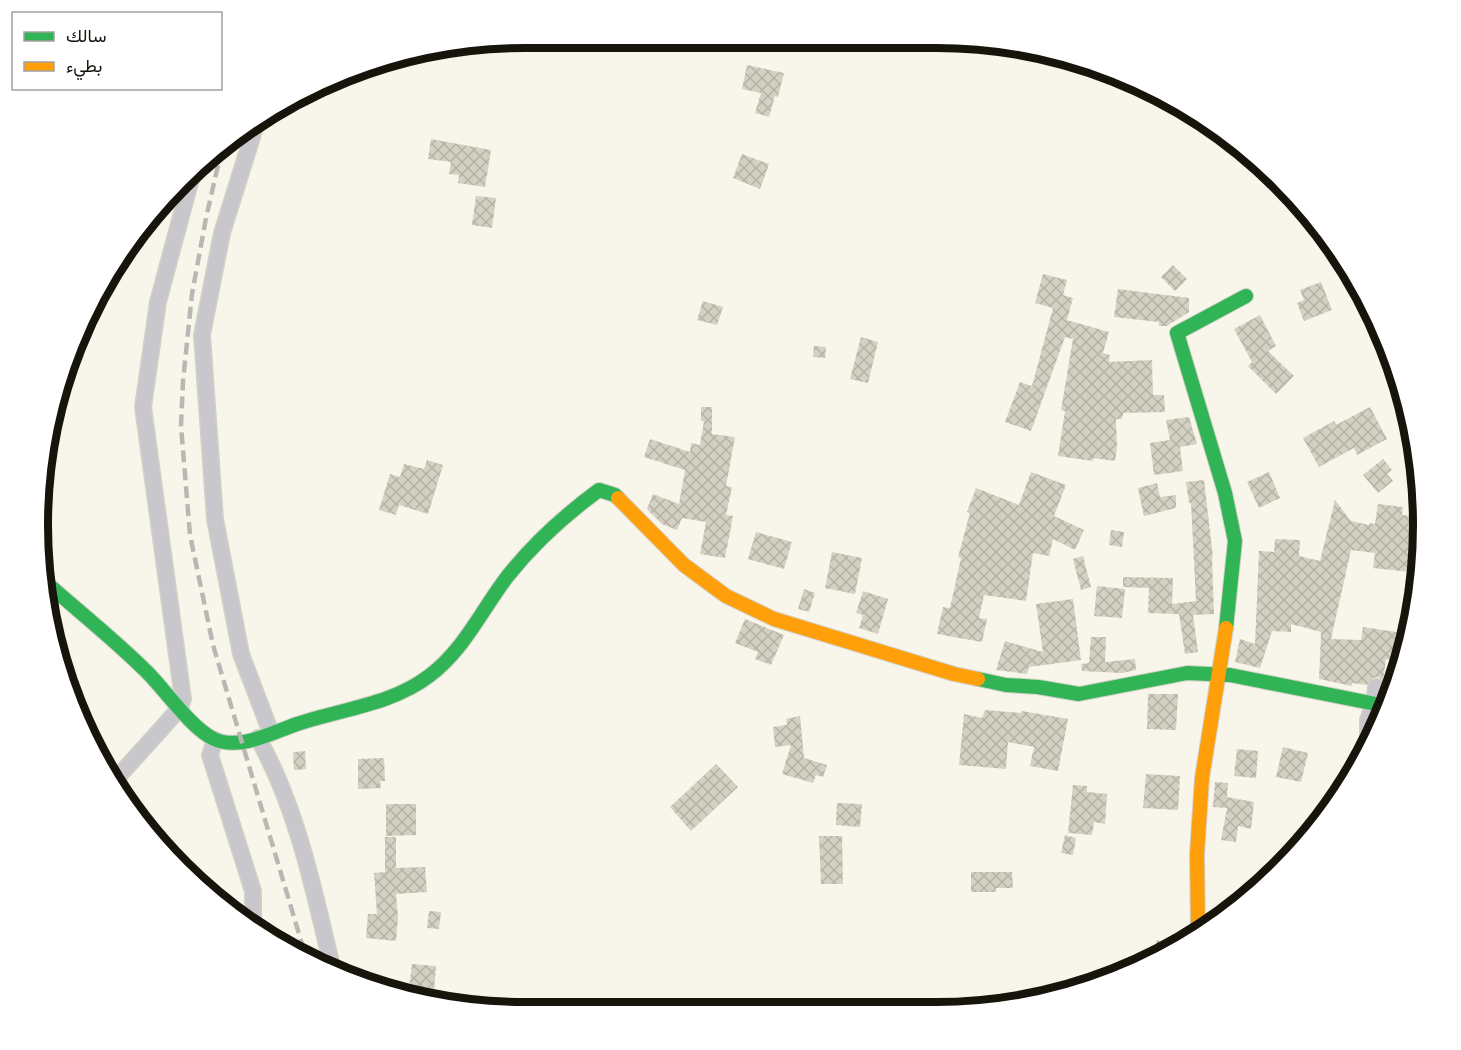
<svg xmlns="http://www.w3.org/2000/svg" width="1461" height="1050" viewBox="0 0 1461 1050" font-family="'Source Serif 4',Vazirmatn,serif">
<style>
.building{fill:url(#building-cross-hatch)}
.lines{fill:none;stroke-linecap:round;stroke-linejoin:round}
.street-casing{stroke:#d3d1c7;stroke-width:18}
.fast-casing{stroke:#d3d1c7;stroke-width:16}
.slow-casing{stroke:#d3d1c7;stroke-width:16}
.street{stroke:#c8c7cb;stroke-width:15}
.fast{stroke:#30b455;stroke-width:14}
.slow{stroke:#ff9f0a;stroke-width:14}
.rail{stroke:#b8b7b4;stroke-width:4.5;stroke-dasharray:12 6;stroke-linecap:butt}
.rim{fill:none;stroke:#17140b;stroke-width:8}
</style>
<defs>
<pattern id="building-cross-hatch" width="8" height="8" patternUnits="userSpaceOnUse" patternTransform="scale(1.5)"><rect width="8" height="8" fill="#d4d1c3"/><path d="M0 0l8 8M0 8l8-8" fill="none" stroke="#b5b3a6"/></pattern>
</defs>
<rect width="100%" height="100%" fill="#f8f6ea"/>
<!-- building -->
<path class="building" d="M747,65L784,73L778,97L775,96L769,117L755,113L761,93L742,89Z
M431,139L491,150L485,187L458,183L459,175L449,174L451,162L428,159Z
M742,154L769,164L760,189L733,178Z
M476,196L496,198L492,228L472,225Z
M1173,265L1187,279L1175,291L1161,277Z
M1043,274L1067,280L1063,295L1073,298L1067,320L1109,332L1103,353L1110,355L1109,362L1152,360L1153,395H1164L1165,412L1123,413L1122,419H1116L1117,448L1115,461L1093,458V461L1058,456L1065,411L1061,410L1073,339L1065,337L1031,431L1005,422L1020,382L1032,386L1053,308L1035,303Z
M1321,282L1332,310L1304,321L1297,303L1304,300L1300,290Z
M1118,289L1189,298V312L1167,326H1159V322L1114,317Z
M703,301L723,307L717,325L697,320Z
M1260,315L1276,346L1268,351L1294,376L1276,394L1248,366L1252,362L1234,329Z
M861,337L878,342L868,383L850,379Z
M814,346L826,347L825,358L813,357Z
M701,407H712V434L735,437L726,486L732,487L726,515L733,516L725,558L700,554L706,522L682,518L677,530L662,524L647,509L653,494L679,504L685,470L644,457L650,439L690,452L691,443L700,445L704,421H701Z
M1370,407L1387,439L1357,455L1354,448L1319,467L1303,438L1334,421L1336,425Z
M1189,417L1197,444L1180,447L1183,471L1154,475L1150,443L1170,440L1166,420Z
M1383,459L1392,470L1387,474L1393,481L1378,493L1363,475Z
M427,460L443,465L428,514L399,505L396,515L379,510L390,474L400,477L404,464L424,469Z
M1031,472L1066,485L1054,516L1084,530L1075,550L1053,539L1049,556L1033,553L1026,601L984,595L979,618L987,619L982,642L937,634L943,607L950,608L961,558L958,557L970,513L967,512L976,488L1019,505Z
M1269,472L1280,498L1259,508L1247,482Z
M1204,480L1213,557H1212L1214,614L1193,615L1198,652L1185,654L1179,614L1148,613L1149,588L1123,587V577L1173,578L1172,604L1196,601L1191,503H1189L1186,482Z
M1157,483L1160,497L1176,495V508L1144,516L1138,488Z
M1335,500L1351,521L1369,525V523L1375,524L1378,504L1403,507L1402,515L1421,517L1422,557L1420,573L1373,568L1375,553L1351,550L1331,639L1361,640L1363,627L1410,634L1403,662L1386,659L1383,681L1378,677L1373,678L1367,685L1352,683V686L1319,679L1321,632L1291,624V632L1272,631L1260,668L1235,662L1240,639L1255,644L1259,551L1274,552L1275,539L1300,540L1299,556L1320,561Z
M1111,530L1124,532L1122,547L1109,545Z
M756,532L792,542L784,569L748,559Z
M832,552L862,558L855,594L825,588Z
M1083,556L1091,587L1081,590L1073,559Z
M1097,586L1125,589L1122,618L1094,616Z
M804,589L815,593L809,612L798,609Z
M863,591L888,599L878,634L859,628L863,615L856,613Z
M1073,599L1081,660L1029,667L1027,674L996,670L1005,641L1043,652L1036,604Z
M745,619L784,635L771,665L755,659L758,652L735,643Z
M1091,637H1106L1105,662L1135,659L1136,670L1122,673L1082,671L1081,664L1089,663Z
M1148,694H1178L1176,730L1147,729Z
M985,710L1021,713L1022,711L1068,719L1058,771L1030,766L1034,747L1008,742L1006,769L959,765L964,714L982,718Z
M800,716L804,758L827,765L823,777L816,775L813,783L782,774L791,745L775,747L773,727L787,725L786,719Z
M1283,747L1308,753L1301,782L1276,777Z
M1237,749L1258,751L1256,778L1234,776Z
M305,751L306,769L294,770L293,752Z
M384,758L385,781H380L381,788L358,789V759Z
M716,764L738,787L691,831L670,807Z
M1146,774L1180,776L1178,810L1143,808Z
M1215,782L1228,783L1227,797L1254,802L1251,829L1238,826L1236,842L1221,840L1227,808L1213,807Z
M1073,785L1087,786V792L1107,794L1105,824L1094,822L1092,835L1068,833Z
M837,803L862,804L860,827L836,825Z
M386,804H416V835L386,836Z
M1065,835L1076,838L1073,855L1061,853Z
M819,836H842L843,884H821Z
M385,837H396V868L425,867L427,892L396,894L398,918L396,941L366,938L368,914H377L374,873L385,872Z
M971,872H1012L1013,888H996V892H971Z
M429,911L441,912L439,929L427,928Z
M1157,940L1175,946L1150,963Z
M412,964L436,966L433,1002L408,997Z"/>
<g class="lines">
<!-- street casing -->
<g class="street-casing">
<path id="street" d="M258,118L222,233L202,335L215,519L241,654L271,733
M258,738C298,810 314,891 333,971
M215,740L210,755L253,891V927
M1368,750V720L1374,703L1376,687
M116,779L180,708L183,699L143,407L158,302L192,175"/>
</g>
<!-- fast casing -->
<g class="fast-casing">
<path id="fast" d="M42,579C77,610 114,639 147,672C166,691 192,729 214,739C240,751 273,732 297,724C341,709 391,705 429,676C464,650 481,611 507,577C533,544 565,515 599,490L615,495L618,498
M1226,628L1235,541L1225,493L1177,333L1246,296
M978,679L1006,685L1038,687L1079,694L1187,673L1230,675L1386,706"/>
</g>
<!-- slow casing -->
<g class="slow-casing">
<path id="slow" d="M618,498L684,565L726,596L774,619L954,674L978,679
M1198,931L1197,854L1202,778L1226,628"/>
</g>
<!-- street -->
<use href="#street" class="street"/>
<!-- fast -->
<use href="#fast" class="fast"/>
<!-- slow -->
<use href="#slow" class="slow"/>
<!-- rail -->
<path class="rail" d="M222,148L206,218L192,294L183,381L181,426L190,535L213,645L307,961"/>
</g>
<!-- crop -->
<path d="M0 0H1461V1050H0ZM525 48H936A477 477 0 0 1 1413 525V525A477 477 0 0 1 936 1002H525A477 477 0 0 1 48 525V525A477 477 0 0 1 525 48Z" fill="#fff" fill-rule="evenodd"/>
<path class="rim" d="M525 48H936A477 477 0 0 1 1413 525V525A477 477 0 0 1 936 1002H525A477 477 0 0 1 48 525V525A477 477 0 0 1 525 48Z"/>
<!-- legend -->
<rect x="12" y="12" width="210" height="78" fill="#ffffff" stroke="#a2a19d" stroke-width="1.5"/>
<rect x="24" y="32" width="30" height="9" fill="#30b455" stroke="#a2a19d" stroke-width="1.5"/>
<text x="66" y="42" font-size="18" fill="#17140b">سالك</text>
<rect x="24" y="62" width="30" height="9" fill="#ff9f0a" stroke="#a2a19d" stroke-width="1.5"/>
<text x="66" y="72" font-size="18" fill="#17140b">بطيء</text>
</svg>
